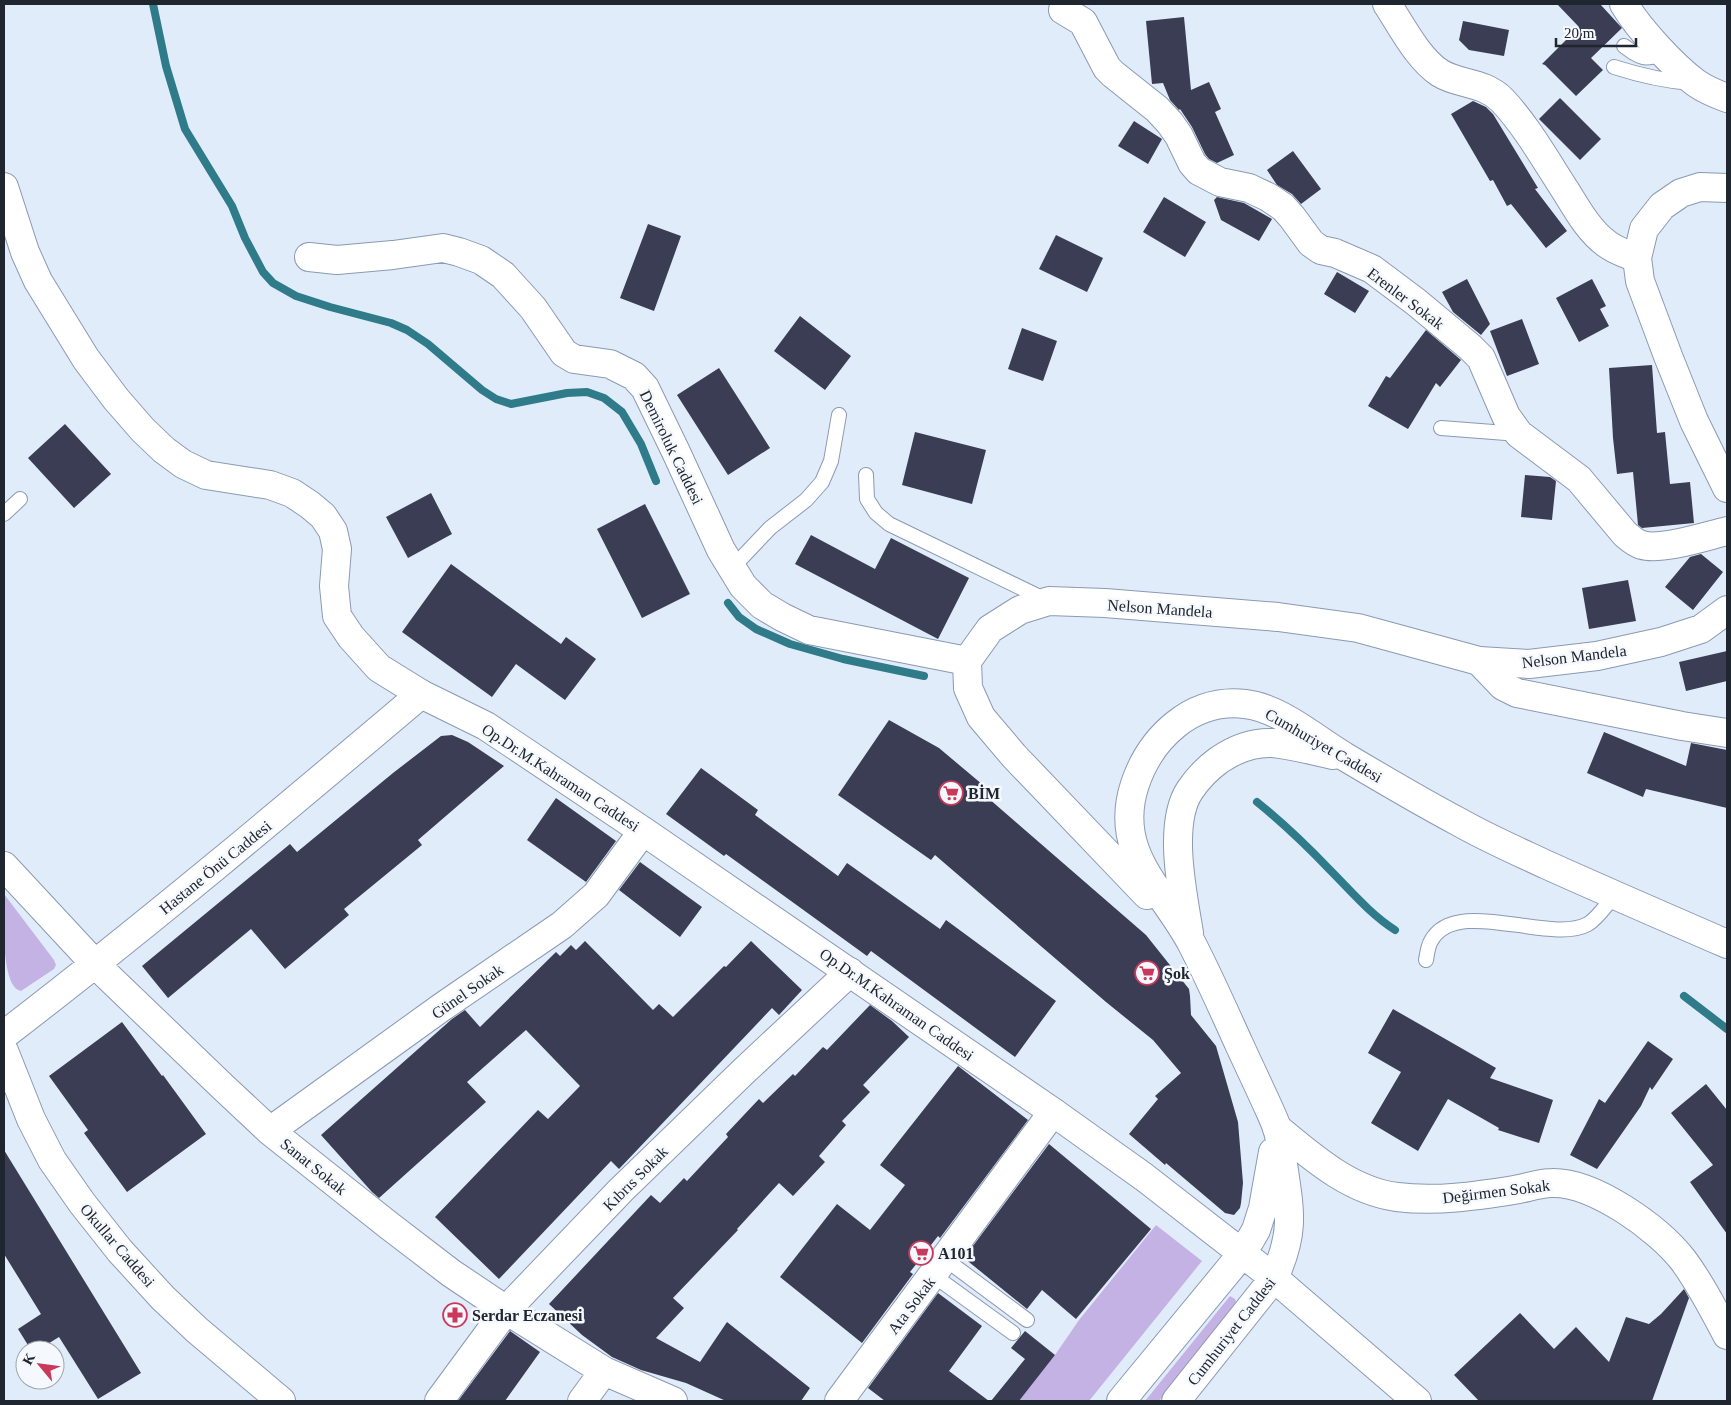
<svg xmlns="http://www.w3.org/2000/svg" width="1731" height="1405" viewBox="0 0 1731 1405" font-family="Georgia,serif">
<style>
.green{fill:#c5b2e5}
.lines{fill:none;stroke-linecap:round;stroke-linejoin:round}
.stream{stroke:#2f7b89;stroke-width:8}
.building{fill:#3a3d53}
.lane-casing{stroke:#8a9ab1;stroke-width:16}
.street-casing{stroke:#8a9ab1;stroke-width:30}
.secondary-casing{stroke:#8a9ab1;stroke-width:30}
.lane{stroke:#fff;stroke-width:14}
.street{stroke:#fff;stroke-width:28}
.secondary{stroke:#fff;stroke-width:28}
.labels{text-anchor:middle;stroke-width:5;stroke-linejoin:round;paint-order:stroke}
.street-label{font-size:16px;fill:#20262f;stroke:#f5f9fe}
.poi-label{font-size:16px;font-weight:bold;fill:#20262f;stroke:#f5f9fe;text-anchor:start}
</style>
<rect width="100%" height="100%" fill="#e1ecfb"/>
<!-- green -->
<path class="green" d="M4,894L54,960L56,965L54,969L21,991C0,988 4,913 4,894Z
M1156,1225L1202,1261L1089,1401H1019L1055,1355L1079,1320Z
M1230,1296L1235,1299L1236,1302L1159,1401H1145Z"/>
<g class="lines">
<!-- stream -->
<path class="stream" d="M153,4L166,66L185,129L232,206L245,238L263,272L273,283L296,296L330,307L391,323L407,330L428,344L482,390L496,399L511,404L567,393L587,392L604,398L622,412L641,444L656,481
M728,603L739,617L756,629L790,644L843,659L924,676
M1257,802C1283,823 1307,846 1330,870C1351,891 1370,914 1395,930
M1684,996L1727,1029"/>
</g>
<!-- building -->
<path class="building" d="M1557,4H1600L1622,28L1591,58L1603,70L1576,96L1545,65L1542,64L1579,27Z
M1184,17L1191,90L1209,82L1221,109L1215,112L1234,155L1217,163L1209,159L1205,154L1192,127L1180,109L1179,110L1170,100L1163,83L1152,84L1146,21Z
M1463,21L1509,30L1504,56L1469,50L1459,40Z
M1560,98L1601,139L1580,160L1539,119Z
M1473,101L1486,107L1493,114L1538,188L1535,189L1567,231L1546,248L1511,204L1507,206L1493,180L1490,181L1451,114Z
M1134,121L1162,139L1148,164L1118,146Z
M1293,151L1321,189L1301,204L1292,194L1277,185L1267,170Z
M1164,197L1206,222L1185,257L1143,232Z
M1217,197L1244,203L1272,219L1259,241L1221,220L1214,200Z
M648,224L681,236L654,311L620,298Z
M1056,235L1103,258L1087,292L1039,269Z
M1337,272L1369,291L1355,313L1324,294Z
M1467,279L1490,324L1481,335L1453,312L1442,292Z
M1592,279L1606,306L1600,309L1609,326L1579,342L1556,298Z
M800,316L851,356L825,390L774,351Z
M1522,319L1539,364L1507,376L1490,331Z
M1022,328L1057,341L1043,381L1008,369Z
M1426,330L1461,360L1440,387L1436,383L1408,429L1368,406L1386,376L1390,378Z
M1652,365L1657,433L1665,432L1670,484L1690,482L1694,523L1642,528L1638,525L1633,472L1617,474L1613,438L1609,368Z
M719,368L770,448L728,475L677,395Z
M65,424L111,474L74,508L28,458Z
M915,432L986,450L972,504L902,485Z
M1525,475L1550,477L1556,481L1552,520L1521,517Z
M431,493L452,534L408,558L386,517Z
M645,504L690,594L642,618L597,529Z
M811,535L875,569L891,538L969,578L938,639L795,564Z
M1701,554L1723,572L1693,610L1665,587L1690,557Z
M451,564L561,644L566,637L596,659L565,700L516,664L492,697L402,632Z
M1628,580L1636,621L1589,629L1582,588Z
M1727,651V681L1686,691L1679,662Z
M889,720L939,748L983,785L980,791L1146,935L1189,989L1190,996L1191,1015L1216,1046L1238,1122L1243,1183L1241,1203L1240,1208L1234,1215L1225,1213L1166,1163L1165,1165L1129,1134L1158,1099L1155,1096L1181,1073L1153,1040L1106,1002L935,855L931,860L838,795Z
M1604,732L1686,766L1691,743L1727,750V808L1646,789L1643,797L1587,773Z
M452,735L468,742L504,766L418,840L422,845L344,909L349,915L285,969L251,929L168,998L142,966L290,844L297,852L393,773L441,736Z
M701,768L758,810L755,815L838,876L847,863L940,929L946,920L1056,1001L1015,1057L871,951L867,956L726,854L724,856L666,814Z
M556,798L616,841L586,882L527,840Z
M640,862L702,907L680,937L619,890Z
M585,941L653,1010L659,1004L673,1017L724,966L726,967L751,941L802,990L779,1015L772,1008L619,1169L611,1161L499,1279L435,1217L538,1110L548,1119L580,1086L526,1030L467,1082L486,1102L379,1198L372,1192L321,1135L452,1019L465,1010L480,1027L556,952L560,956L571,945L576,950Z
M870,1005L892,1021L909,1037L863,1085L870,1092L842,1121L846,1125L819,1156L825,1162L793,1196L779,1183L737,1229L738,1230L673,1298L684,1308L656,1338L700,1362L727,1322L810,1388L801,1401H726L686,1383L641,1370L612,1357L582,1335L549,1304L651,1195L660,1203L684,1178L687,1181L728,1137L726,1134L759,1099L763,1103L793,1074L795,1076L823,1047L827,1050Z
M1393,1009L1496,1068L1490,1078L1553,1100L1539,1143L1498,1130L1499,1128L1448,1099L1418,1151L1371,1123L1401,1072L1368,1053Z
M122,1022L162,1076L163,1075L206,1134L127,1192L84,1133L88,1130L49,1076Z
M1648,1041L1673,1059L1652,1090L1650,1087L1641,1106L1597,1169L1570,1155L1599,1099L1605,1103Z
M958,1066L1028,1120L940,1238L938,1236L910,1272L913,1274L862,1343L780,1277L837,1204L870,1230L905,1185L880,1165Z
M1706,1084L1727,1110V1234L1690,1182L1713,1165L1671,1113Z
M1049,1144L1151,1229L1076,1319L1042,1290L1027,1309L964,1258Z
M4,1150L141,1373L98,1399L59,1337L38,1350H31L18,1329L41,1314L4,1254Z
M1684,1289L1689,1298L1652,1401H1479L1454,1375L1520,1313L1554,1349L1576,1327L1609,1362L1626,1317L1649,1324L1661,1314Z
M938,1293L982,1326L949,1371L989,1401H885L868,1388Z
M510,1331L540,1352L505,1401H458Z
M1025,1331L1055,1355L1019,1401H991L1025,1359L1011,1348Z"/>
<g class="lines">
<!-- lane casing -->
<g class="lane-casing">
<path id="lane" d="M1624,46C1642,59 1643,60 1665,54
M1614,67C1639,75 1664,81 1691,83
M1441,428L1519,434
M866,475L867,499L876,513L889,524L1046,600
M4,514L20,499
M732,568L770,528L806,500L822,482L831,461L839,415
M1426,960C1427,954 1428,946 1431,941C1456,895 1550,945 1588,924C1598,918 1606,905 1614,896
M945,1259L1027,1320
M933,1275L1013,1333"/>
</g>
<!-- street casing -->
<g class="street-casing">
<path id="street" d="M1387,4C1401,25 1418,59 1440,73C1459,85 1483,81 1502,100C1526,125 1548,164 1567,193C1578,211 1590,232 1607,244C1616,251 1627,254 1637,258
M1624,4C1638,28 1673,66 1696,83C1706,90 1716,94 1727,98
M1063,10L1083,22L1107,68L1113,74L1157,109L1170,123L1179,136L1192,163L1199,171L1220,182L1249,188L1268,197L1283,207L1292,217L1311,243L1321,250L1335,253L1372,269L1416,302L1470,347L1481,358L1506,416L1519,434L1579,479L1625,534C1630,538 1635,543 1642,545C1661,551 1706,536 1727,531
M309,257L337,260L393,255L443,248L459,252L481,260L503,275L533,308L564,353L574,359L610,364L634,376L645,388L676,452L721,550L743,586L762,605L782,617L809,630L967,661
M1479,661L1503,686L1517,693L1682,726L1727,733
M4,866L96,965L223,1087L270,1131L387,1224L451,1273L506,1310L604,1371L673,1401
M4,1035C146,926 284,810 421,694
M1277,1128C1312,1157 1350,1191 1397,1197C1436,1202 1476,1196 1514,1190C1526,1188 1540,1183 1552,1183C1594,1182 1658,1228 1683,1260C1700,1283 1714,1310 1727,1335
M270,1131L442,1007L562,925L596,895L643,831
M1274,1278L1417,1401
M439,1401L506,1310L621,1190L745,1070L850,972
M582,1401L604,1371
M839,1401L1053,1112"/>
</g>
<!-- secondary casing -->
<g class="secondary-casing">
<path id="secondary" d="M4,187L25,252L38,281L86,359L116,399L143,430L164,450L183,464L206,475L270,485L292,493L310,505L323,516L333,531L337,549L334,586L337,616L351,637L379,668L421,694L486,726L643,831L1053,1112L1144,1177L1274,1278
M1727,188L1700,187L1681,193L1662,206L1644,229L1637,258L1640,281L1668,356L1694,421L1727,488
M1147,895L1014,756L981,717L968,688L967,661L990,629L1020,610L1049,601L1105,603L1278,617L1358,628L1479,661L1529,664L1597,656L1661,642L1701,629L1727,610
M1189,933C1183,895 1167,824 1190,790C1198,778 1208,768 1219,760C1235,749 1253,742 1273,743C1293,745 1314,751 1333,755
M4,1051L31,1119L52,1160L82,1203L120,1251L163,1298L197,1330L281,1401
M1121,1401L1242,1254L1256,1230L1263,1208L1273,1152
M1176,1401L1274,1278C1295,1232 1290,1212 1283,1164C1281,1153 1281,1139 1277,1128C1274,1119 1269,1109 1265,1100C1256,1081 1248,1063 1239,1044C1224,1011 1209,977 1192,944C1163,889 1112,853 1135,784C1151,737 1192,698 1245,704C1281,708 1316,740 1347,758C1384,780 1421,802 1459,822C1487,838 1517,851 1547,865C1607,892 1667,918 1727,944"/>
</g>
<!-- lane -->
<use href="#lane" class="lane"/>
<!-- street -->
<use href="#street" class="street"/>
<!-- secondary -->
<use href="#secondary" class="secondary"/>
</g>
<!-- icons -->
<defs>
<g id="supermarket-ring" transform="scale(1.25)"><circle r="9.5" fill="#f5f9fe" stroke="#c9395b" stroke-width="1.5"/><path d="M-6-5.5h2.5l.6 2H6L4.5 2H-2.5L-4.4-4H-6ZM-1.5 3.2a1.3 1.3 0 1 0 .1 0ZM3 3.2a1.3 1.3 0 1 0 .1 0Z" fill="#c9395b"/></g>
<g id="pharmacy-ring" transform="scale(1.25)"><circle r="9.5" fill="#f5f9fe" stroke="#c9395b" stroke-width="1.5"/><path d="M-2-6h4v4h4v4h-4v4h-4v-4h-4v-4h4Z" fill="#c9395b"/></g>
</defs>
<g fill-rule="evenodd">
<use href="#supermarket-ring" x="951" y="793"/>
<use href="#supermarket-ring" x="1147" y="973"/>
<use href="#supermarket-ring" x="921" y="1253"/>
<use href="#pharmacy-ring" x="455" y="1315"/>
</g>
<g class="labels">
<!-- street labels -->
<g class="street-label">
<text transform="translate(1406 298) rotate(37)" y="6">Erenler Sokak</text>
<text transform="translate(672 447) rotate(64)" y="6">Demiroluk Caddesi</text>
<text transform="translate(1160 608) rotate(4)" y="6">Nelson Mandela</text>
<text transform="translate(1574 656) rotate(-7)" y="6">Nelson Mandela</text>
<text transform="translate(1324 745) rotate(30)" y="6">Cumhuriyet Caddesi</text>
<text transform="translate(561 777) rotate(33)" y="6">Op.Dr.M.Kahraman Caddesi</text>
<text transform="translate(215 867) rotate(-39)" y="6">Hastane Önü Caddesi</text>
<text transform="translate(467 991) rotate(-35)" y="6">Günel Sokak</text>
<text transform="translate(897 1004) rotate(35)" y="6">Op.Dr.M.Kahraman Caddesi</text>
<text transform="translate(314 1166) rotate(39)" y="6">Sanat Sokak</text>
<text transform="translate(635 1178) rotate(-45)" y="6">Kıbrıs Sokak</text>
<text transform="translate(1496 1191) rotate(-7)" y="6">Değirmen Sokak</text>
<text transform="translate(118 1245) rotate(49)" y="6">Okullar Caddesi</text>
<text transform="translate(911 1305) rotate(-53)" y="6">Ata Sokak</text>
<text transform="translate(1231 1331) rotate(-52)" y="6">Cumhuriyet Caddesi</text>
</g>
<!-- poi labels -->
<g class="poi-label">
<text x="968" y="799">BİM</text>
<text x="1164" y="979">Şok</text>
<text x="938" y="1259">A101</text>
<text x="472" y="1321">Serdar Eczanesi</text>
</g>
</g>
<!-- border -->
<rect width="1731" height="1405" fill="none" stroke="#20262f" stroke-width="10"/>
<!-- north arrow -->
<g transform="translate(40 1365) rotate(299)"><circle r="24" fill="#f5f9fe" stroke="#a0a5ab"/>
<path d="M0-4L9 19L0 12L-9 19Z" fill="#c9395b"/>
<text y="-8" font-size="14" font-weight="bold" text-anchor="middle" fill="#20262f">K</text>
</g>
<!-- scale -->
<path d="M1556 38v8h80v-8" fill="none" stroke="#20262f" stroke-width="2.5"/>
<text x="1564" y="38" font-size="15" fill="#20262f" stroke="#f5f9fe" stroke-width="4" paint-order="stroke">20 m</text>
</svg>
